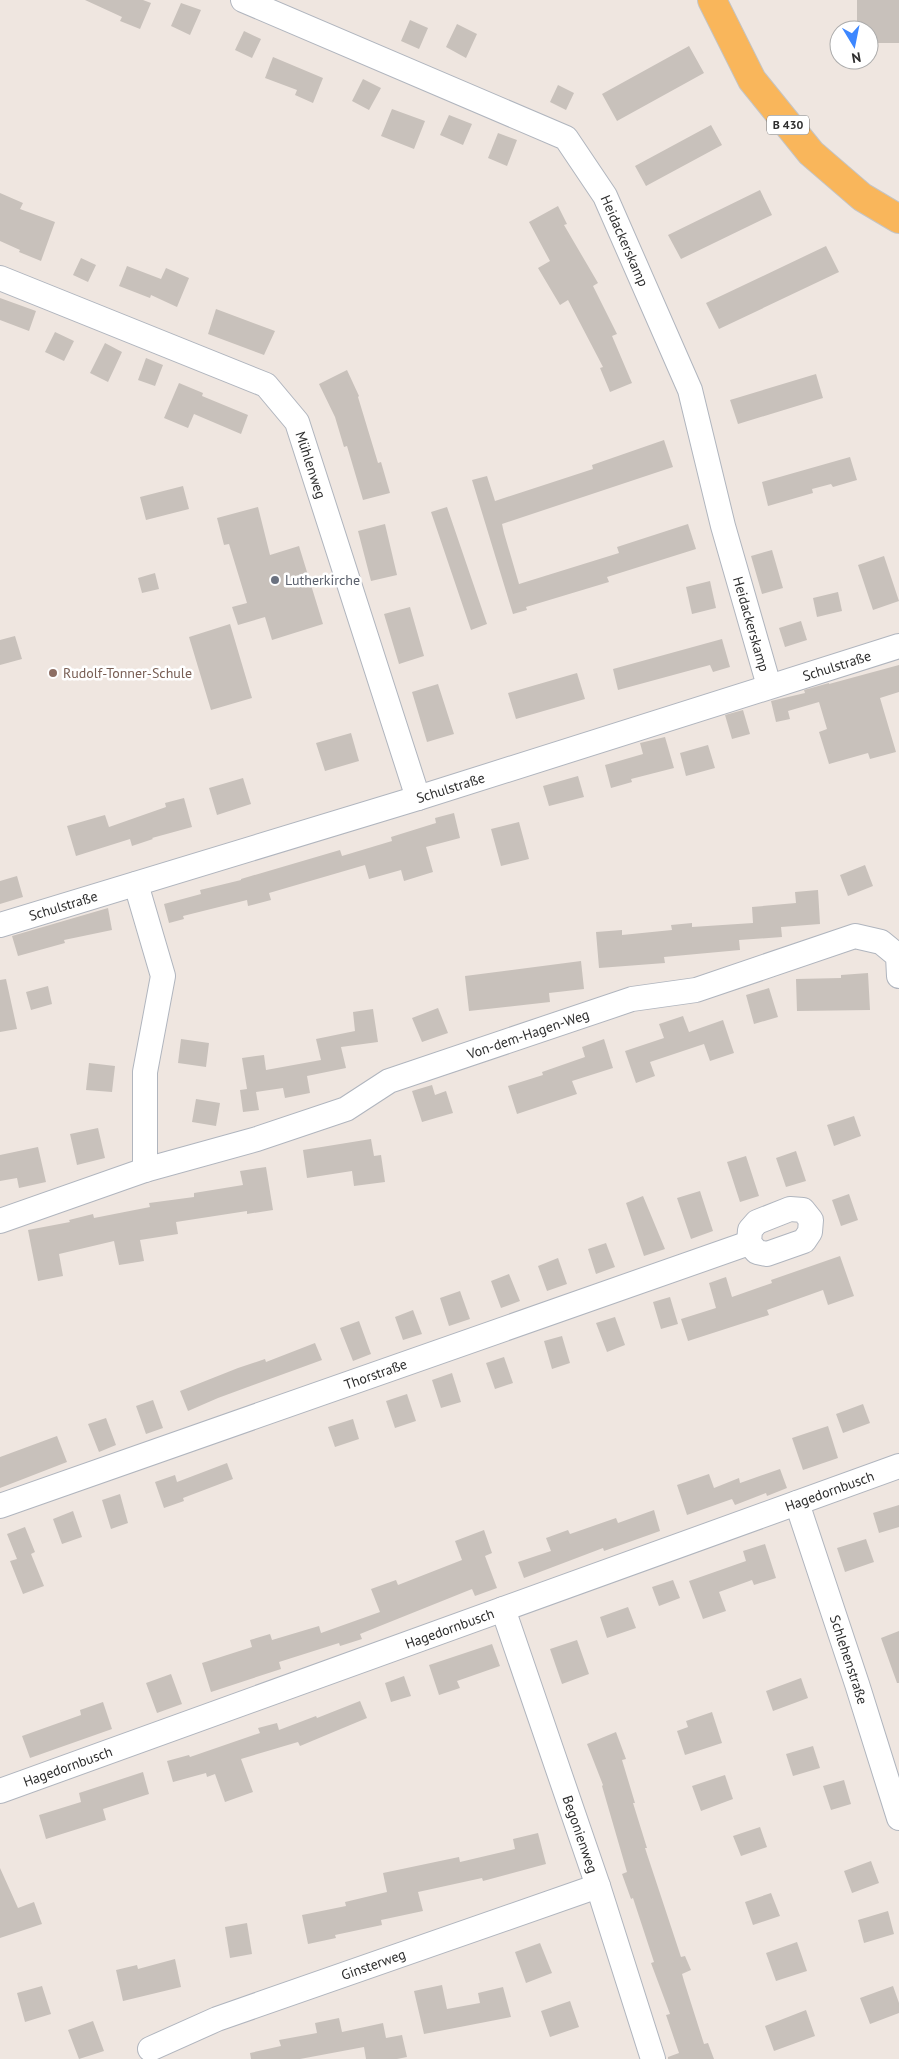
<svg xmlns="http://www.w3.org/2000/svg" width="899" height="2059" viewBox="0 0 899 2059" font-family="'PT Sans',sans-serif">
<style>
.building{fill:#c8c1bb}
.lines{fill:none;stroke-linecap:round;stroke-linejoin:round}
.minor-casing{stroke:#b0b5be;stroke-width:26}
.major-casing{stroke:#c4c4c4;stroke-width:30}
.minor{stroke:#fff;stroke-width:24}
.major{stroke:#f9b65b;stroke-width:28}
.worship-dot{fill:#6b7280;stroke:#fff;stroke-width:2}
.education-dot{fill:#8d6e63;stroke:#fff;stroke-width:2}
.labels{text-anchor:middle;stroke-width:5;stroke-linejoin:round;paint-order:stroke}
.shield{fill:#fff;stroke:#6d6d6d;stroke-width:1}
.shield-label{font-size:12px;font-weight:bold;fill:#2e2e2e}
.street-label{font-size:14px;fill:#2e2e2e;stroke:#fff}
.worship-label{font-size:14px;fill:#5b616d;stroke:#fff;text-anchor:start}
.education-label{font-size:14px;fill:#785e54;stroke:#fff;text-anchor:start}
</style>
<rect width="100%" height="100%" fill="#efe6e0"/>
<!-- building -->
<path class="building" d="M85,0H143L151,3L140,29L120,21L122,17Z
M857,0H899V43H869V30H857Z
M181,3L201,10L190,35L171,26Z
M410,20L428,28L419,49L401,41Z
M457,24L477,34L466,58L446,47Z
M244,31L261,39L252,58L235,50Z
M689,46L704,73L617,121L602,94Z
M273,57L323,78L313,103L295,95L297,90L265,78Z
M363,79L381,88L369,110L352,101Z
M558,85L574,93L566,110L550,102Z
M392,109L425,121L414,149L381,136Z
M449,115L472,124L463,145L440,135Z
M711,125L722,145L646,186L635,166Z
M498,133L517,140L507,166L488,158Z
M760,190L772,215L681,259L668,235Z
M0,193L23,203L20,209L55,222L41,261L19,252L20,250L0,241Z
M558,206L567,224L564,225L598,283L593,286L617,334L612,336L632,383L610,392L600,368L603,367L568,300L560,305L538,268L550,261L529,222Z
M826,246L839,272L719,329L706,303Z
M81,258L96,265L88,282L73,275Z
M127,266L161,279L166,268L189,278L177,307L151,295L150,298L119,286Z
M0,298L36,311L29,331L0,320Z
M216,309L275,331L264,355L208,334Z
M55,332L74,341L64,361L45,352Z
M105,343L122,352L108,382L90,373Z
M146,358L163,365L155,386L138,380Z
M347,370L359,396L358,397L378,463L381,462L390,493L363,500L347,446L344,447L335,417L319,384Z
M816,374L823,398L738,424L730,400Z
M179,383L203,393L202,396L248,415L241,434L194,414L188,428L164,418Z
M664,440L673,467L502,524L504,533L519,584L619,553L617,547L688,524L696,549L607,577L609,582L526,607L527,610L513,614L472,480L487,476L495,501L593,469L592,465Z
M850,457L857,480L833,487L831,484L812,489L813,493L768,506L762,482Z
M183,486L189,509L146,520L140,497Z
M258,507L270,555L299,546L323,624L272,640L265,617L238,625L232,607L247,603L229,544L224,545L217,518Z
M447,507L487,624L471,630L431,512Z
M385,524L397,575L371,581L358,531Z
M772,550L783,588L762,594L751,556Z
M884,556L899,601L873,610L858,565Z
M155,573L159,589L142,593L138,578Z
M710,581L716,608L692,614L686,587Z
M838,592L842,611L817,617L813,598Z
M410,607L424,656L399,664L384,614Z
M801,621L807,640L785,647L779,628Z
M230,624L252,698L211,710L189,637Z
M15,636L22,659L0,665V640Z
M722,639L730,667L713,672L710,665L618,690L613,669Z
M899,665V692L880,698L896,752L870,759L868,753L829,764L819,732L827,729L819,702L788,711L790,719L776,722L771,701L805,693L804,690L829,683V684Z
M577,673L585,699L516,719L508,693Z
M438,684L454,734L427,742L412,692Z
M743,710L750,734L732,739L725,715Z
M351,733L359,761L325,771L316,743Z
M665,737L674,768L631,779L632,782L611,788L605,765L643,754L640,743Z
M708,745L715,768L686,776L680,753Z
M578,776L584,797L549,806L543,786Z
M243,778L251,804L217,815L209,788Z
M184,798L192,827L152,838L153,839L132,846L130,839L76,856L67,826L105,815L109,827L166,807L165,803Z
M454,813L460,838L426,847L433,872L404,881L401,870L369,879L365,865L269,893L271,900L248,906L247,900L183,916L184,919L169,923L164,904L201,894L200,890L241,880V879L340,850L342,856L392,841L391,837L436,823L435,818Z
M519,822L529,859L501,866L491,829Z
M865,865L873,886L848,896L840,875Z
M17,876L23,897L0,904V881Z
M818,890L820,924L781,927L782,937L739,940L740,950L664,957L665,963L599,968L596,932L622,930V935L672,930L671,925L692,923V927L753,923L752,907L796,903L795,892Z
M108,908L112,930L64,940L65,943L18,956L12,936Z
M581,961L584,989L549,993L550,1002L469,1011L465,976Z
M868,973L870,1010L797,1011L796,979L841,978V975Z
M6,979L17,1029L0,1032V980Z
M48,986L52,1004L31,1010L26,992Z
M769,988L778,1017L754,1024L746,995Z
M438,1008L448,1033L422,1042L412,1018Z
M373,1009L378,1042L341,1047L346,1068L307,1076L310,1093L285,1098L283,1088L256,1092L259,1110L243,1112L240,1090L247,1089L242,1058L264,1055L266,1070L321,1060L316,1039L355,1031L353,1012Z
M683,1016L689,1032L723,1020L734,1053L710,1061L704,1044L650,1062L655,1076L636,1083L625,1051L664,1038L659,1024Z
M181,1039L209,1043L206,1067L178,1063Z
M604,1039L613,1068L572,1081L577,1094L517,1114L508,1086L543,1075L542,1072L585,1057L582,1047Z
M89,1063L115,1066L112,1092L86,1090Z
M432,1085L435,1095L446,1091L453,1113L422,1122L412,1091Z
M196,1099L220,1103L216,1126L192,1122Z
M854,1116L861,1136L834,1146L827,1125Z
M98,1128L105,1158L77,1165L70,1134Z
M371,1139L374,1156L381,1155L385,1182L354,1186L352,1171L307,1178L303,1150Z
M38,1147L46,1182L19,1188L17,1178L0,1181V1155Z
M796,1151L806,1181L786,1187L776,1158Z
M746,1156L759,1196L740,1202L727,1162Z
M266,1167L273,1210L247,1214V1211L176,1222L178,1234L140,1240L144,1261L119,1265L114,1241L59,1254L63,1276L38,1281L28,1230L70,1222L69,1220L93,1214L94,1218L150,1207L149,1203L194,1197V1193L243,1185L240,1171Z
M700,1191L713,1231L691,1239L677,1198Z
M849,1194L858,1220L841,1226L832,1200Z
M643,1196L665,1249L644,1256L626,1203Z
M606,1243L615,1267L596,1274L588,1249Z
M840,1256L854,1296L828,1305L823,1290L767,1310L769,1315L688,1341L681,1319L716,1308L709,1283L726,1277L732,1297L772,1283L771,1280Z
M558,1258L567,1284L547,1291L538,1266Z
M509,1274L520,1301L501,1308L491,1281Z
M460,1291L470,1319L449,1326L440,1298Z
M670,1297L678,1324L661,1329L653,1302Z
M413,1310L422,1334L403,1340L395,1317Z
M615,1317L625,1345L607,1352L596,1323Z
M359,1321L371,1354L353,1361L340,1328Z
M562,1336L570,1363L552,1369L544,1341Z
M315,1343L322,1360L218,1398L188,1411L180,1391L238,1368L265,1359L266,1362Z
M504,1357L513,1383L495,1389L486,1363Z
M452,1373L461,1402L441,1408L432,1380Z
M407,1394L416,1421L395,1428L386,1401Z
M153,1400L163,1428L146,1434L136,1406Z
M863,1404L870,1423L843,1433L836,1414Z
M106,1418L116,1445L99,1452L88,1424Z
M353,1419L359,1439L335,1447L328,1427Z
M828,1426L838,1458L803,1470L792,1438Z
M57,1436L67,1462L0,1488V1457Z
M227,1463L233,1479L183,1498L184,1501L164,1508L155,1482L175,1475L177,1482Z
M780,1469L787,1488L767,1496L766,1493L735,1505L732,1499L687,1515L677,1485L709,1474L714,1488L739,1478L740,1483Z
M120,1494L128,1523L111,1529L102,1500Z
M899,1505V1527L879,1533L873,1513Z
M654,1510L660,1531L604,1551L603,1548L524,1578L518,1562L551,1551L546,1538L568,1530L570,1534L616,1518L618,1523Z
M73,1511L82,1537L62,1544L53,1519Z
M25,1527L35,1552L31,1554L44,1586L23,1594L10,1561L17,1559L7,1534Z
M484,1530L492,1553L485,1556L497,1588L475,1596L472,1589L360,1634L362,1639L340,1646L339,1643L279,1662L281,1669L211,1692L202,1663L252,1647L250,1640L270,1634L272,1640L319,1626L321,1633L380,1612L371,1589L396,1580L398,1585L462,1560L455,1541Z
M866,1539L874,1562L845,1572L837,1548Z
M765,1544L776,1578L754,1585L752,1580L719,1592L726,1611L703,1619L689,1581L746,1561L743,1551Z
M673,1580L680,1598L659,1606L652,1587Z
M628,1607L636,1628L607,1638L600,1617Z
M899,1631V1683H897L881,1638Z
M577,1640L589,1674L562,1684L550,1649Z
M492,1644L500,1666L457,1681L460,1688L439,1695L429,1665Z
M171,1674L182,1704L157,1713L146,1683Z
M404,1676L411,1696L391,1702L385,1683Z
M801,1678L808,1698L773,1711L766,1691Z
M360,1701L367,1718L300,1746L298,1742L241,1759L253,1792L225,1802L215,1774L207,1777L206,1773L173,1782L167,1761L189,1755L190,1757L260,1733L258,1728L277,1723L279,1730L316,1716L317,1718Z
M103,1702L112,1729L30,1758L22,1736L81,1715L80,1710Z
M712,1712L722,1743L685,1755L677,1731L688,1727L686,1721Z
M616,1732L626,1759L622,1760L635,1803H633L647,1848H645L681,1957L685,1956L691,1970L682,1974L684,1981L704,2044L708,2043L714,2059H668V2057L679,2053L666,2015L670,2014L651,1963L654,1962L633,1898L631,1899L622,1874L627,1872L602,1786L603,1785L587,1744Z
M813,1746L820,1768L793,1776L786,1754Z
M143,1772L149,1794L103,1809L106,1820L46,1839L39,1815L81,1802L79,1793Z
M725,1775L733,1799L701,1811L692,1786Z
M844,1780L851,1804L831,1810L823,1786Z
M760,1827L767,1847L741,1856L733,1836Z
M538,1833L546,1864L483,1881L482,1878L418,1892L423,1911L381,1920L382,1925L335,1935L336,1938L308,1944L302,1915L346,1906L345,1902L387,1892L383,1873L459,1857L460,1862L515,1849L513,1839Z
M871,1861L879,1883L852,1893L844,1871Z
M0,1868L18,1908L34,1902L42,1924L0,1938Z
M771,1893L780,1916L753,1925L745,1902Z
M888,1911L894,1934L864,1943L858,1920Z
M247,1923L252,1954L230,1958L225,1927Z
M797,1942L807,1971L776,1981L766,1953Z
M540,1943L552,1973L526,1983L515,1952Z
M175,1959L181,1987L123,2001L116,1970L137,1965L138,1969Z
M442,1985L447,2009L480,2003L478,1993L503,1987L511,2017L424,2034L414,1991Z
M42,1986L51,2014L25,2022L17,1993Z
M893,1986L899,2003V2013L870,2024L860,1998Z
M570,2001L579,2027L550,2037L541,2011Z
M806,2010L815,2036L774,2051L765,2026Z
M339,2018L342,2032L383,2023L386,2038L402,2035L407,2057L397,2059H366L364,2047L300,2059H251L250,2053L281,2046L279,2040L317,2033L315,2023Z
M93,2021L104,2051L79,2059L68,2030Z"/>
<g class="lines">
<!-- minor casing -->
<g class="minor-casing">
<g id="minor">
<path id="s1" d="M243,0L566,138L605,196L690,390L723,526L769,686"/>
<path id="s2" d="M0,278L266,385L297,422L418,798"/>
<path d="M136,884L163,976L145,1072V1170"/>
<path id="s3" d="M0,925L418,798L899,646"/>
<path d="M790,1209L803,1210L811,1220L810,1232L804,1241L767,1254L757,1252L749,1243L750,1230L757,1222Z"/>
<path id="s4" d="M0,1221L145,1170L257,1139L346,1109L389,1081L632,999L696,990L855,936L881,942L898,956L899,976"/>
<path id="s5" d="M797,1503L857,1684L899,1818"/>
<path id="s6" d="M0,1506L749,1243"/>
<path id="s7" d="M503,1609L598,1886L653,2059"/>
<path id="s8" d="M0,1791L899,1466"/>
<path id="s9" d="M150,2049L217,2019L598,1886"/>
</g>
</g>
<!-- major casing -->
<g class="major-casing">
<path id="major" d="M712,0L752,80L811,153L862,197L899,219"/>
</g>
<!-- minor -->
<use href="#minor" class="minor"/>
<!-- major -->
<use href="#major" class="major"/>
</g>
<!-- markers -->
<circle class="worship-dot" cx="275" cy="580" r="5"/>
<circle class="education-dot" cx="53" cy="673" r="5"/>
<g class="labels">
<!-- shield labels -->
<rect class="shield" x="767" y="115.5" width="42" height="19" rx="4"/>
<g class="shield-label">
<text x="788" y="129">B 430</text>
</g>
<!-- street labels -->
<g class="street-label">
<text dy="5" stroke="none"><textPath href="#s1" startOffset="470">Heidackerskamp</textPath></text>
<text dy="5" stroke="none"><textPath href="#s2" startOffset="380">Mühlenweg</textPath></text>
<text dy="5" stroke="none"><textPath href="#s1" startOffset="875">Heidackerskamp</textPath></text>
<text dy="5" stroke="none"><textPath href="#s3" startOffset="876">Schulstraße</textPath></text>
<text dy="5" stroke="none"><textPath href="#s3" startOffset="471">Schulstraße</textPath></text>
<text dy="5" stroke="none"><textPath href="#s3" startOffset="66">Schulstraße</textPath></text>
<text dy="5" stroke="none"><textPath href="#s4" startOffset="562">Von-dem-Hagen-Weg</textPath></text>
<text dy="5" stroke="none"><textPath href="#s6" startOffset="398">Thorstraße</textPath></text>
<text dy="5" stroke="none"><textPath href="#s8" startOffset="882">Hagedornbusch</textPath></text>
<text dy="5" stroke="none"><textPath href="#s8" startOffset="478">Hagedornbusch</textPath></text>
<text dy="5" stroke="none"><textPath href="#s5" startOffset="165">Schlehenstraße</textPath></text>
<text dy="5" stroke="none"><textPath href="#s8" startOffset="72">Hagedornbusch</textPath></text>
<text dy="5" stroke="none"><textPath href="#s7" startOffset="238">Begonienweg</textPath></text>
<text dy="5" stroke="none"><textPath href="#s9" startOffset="239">Ginsterweg</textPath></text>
</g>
<!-- worship labels -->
<g class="worship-label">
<text x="285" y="585">Lutherkirche</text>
</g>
<!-- education labels -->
<g class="education-label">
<text x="63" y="678">Rudolf-Tonner-Schule</text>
</g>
</g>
<!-- north arrow -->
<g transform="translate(854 45) rotate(170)"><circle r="24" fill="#ffffff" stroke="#ababab"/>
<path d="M0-4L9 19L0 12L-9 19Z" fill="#3d87ff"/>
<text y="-8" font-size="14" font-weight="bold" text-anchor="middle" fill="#2e2e2e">N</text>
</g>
</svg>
